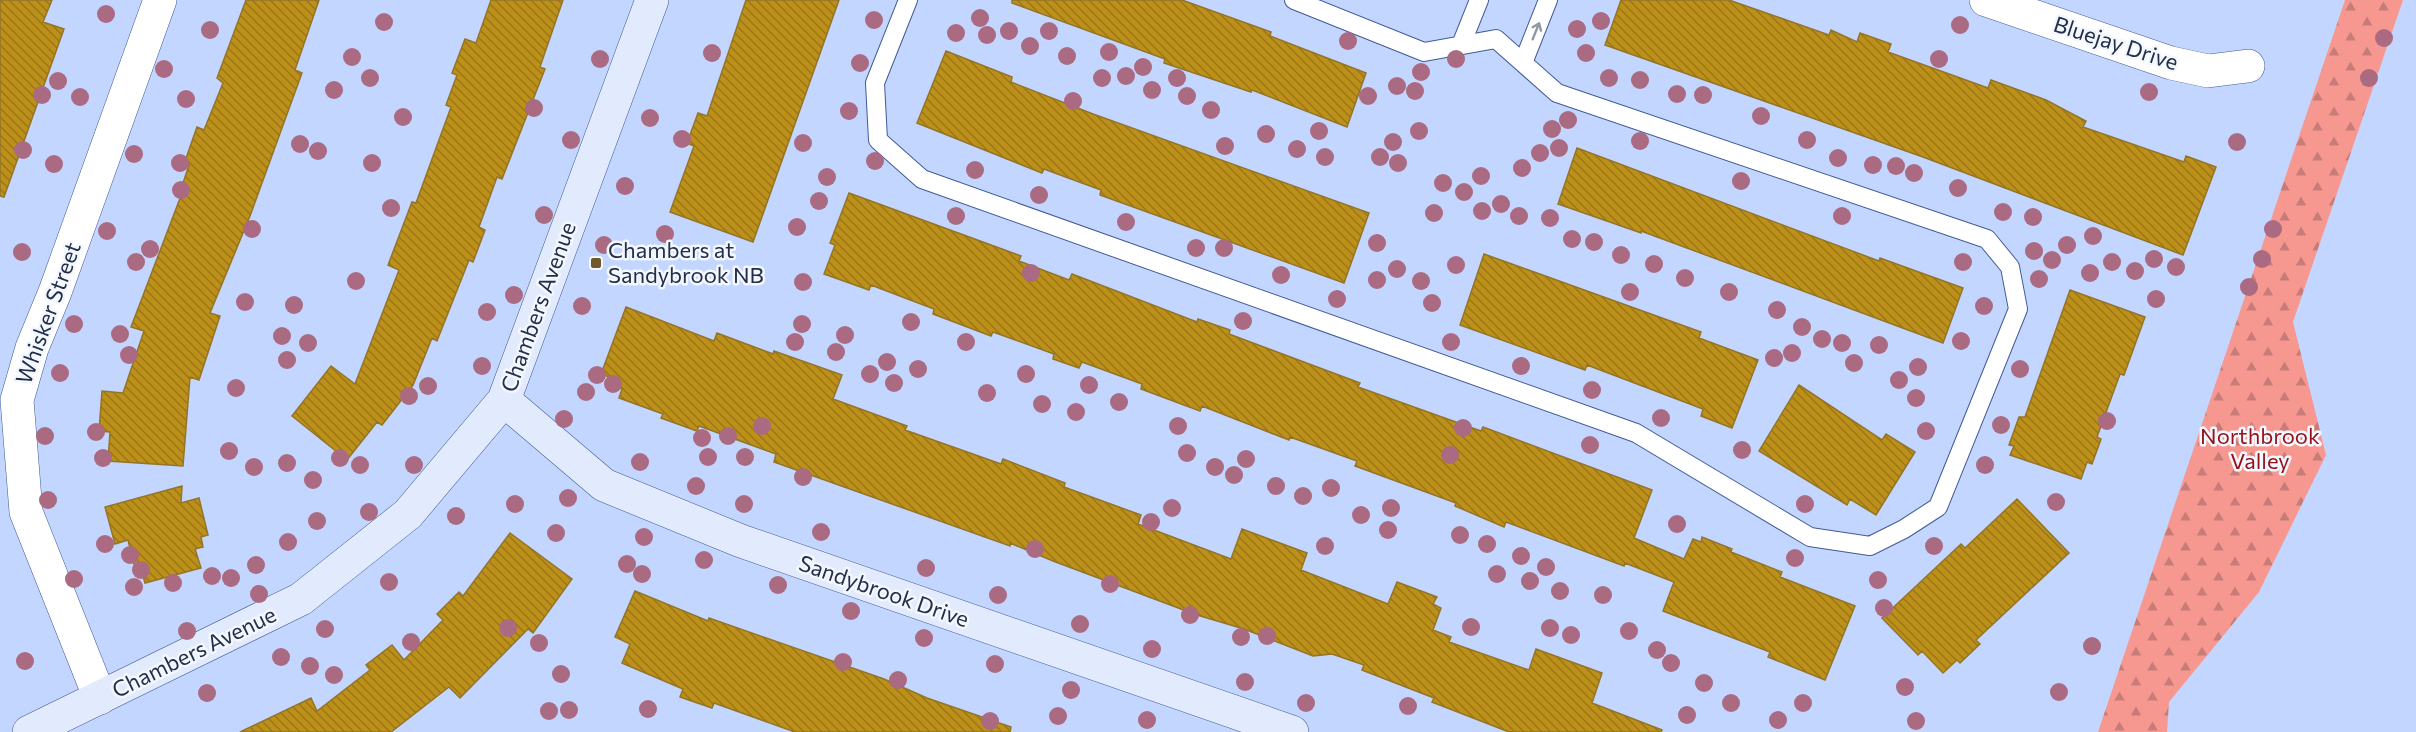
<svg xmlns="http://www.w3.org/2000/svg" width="2416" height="732" viewBox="0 0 2416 732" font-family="Commissioner,sans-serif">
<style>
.forest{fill:url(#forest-firs)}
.building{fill:url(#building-back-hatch);stroke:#947428;stroke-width:1.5}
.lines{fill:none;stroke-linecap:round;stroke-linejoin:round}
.lane-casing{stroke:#415a95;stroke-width:20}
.street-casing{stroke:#415a95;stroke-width:34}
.secondary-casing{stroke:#415a95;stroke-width:34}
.lane{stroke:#fff;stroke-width:18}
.street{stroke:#fff;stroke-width:33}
.secondary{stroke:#e2ebfe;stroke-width:33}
.tree{fill:#aa6a81}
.oneway{stroke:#9197a4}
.poi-dot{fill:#6f5a29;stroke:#f3f7fe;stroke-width:2}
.labels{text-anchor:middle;stroke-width:5;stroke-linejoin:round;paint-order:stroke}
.street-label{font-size:22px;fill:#232f49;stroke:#f3f7fe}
.poi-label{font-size:22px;fill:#232f49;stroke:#f3f7fe;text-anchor:start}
.park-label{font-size:22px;fill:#95111a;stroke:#f3f7fe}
</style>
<defs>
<pattern id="forest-firs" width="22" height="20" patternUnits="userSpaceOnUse" patternTransform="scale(1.5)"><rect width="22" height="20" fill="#f79890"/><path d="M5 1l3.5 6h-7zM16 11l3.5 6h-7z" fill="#c87c78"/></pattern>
<pattern id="building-back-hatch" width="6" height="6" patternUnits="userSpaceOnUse" patternTransform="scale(1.5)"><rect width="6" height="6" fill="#bd9119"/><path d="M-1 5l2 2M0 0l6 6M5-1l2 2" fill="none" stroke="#997718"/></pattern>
</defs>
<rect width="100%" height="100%" fill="#c3d6ff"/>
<!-- forest -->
<path class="forest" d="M2345,0H2403L2293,322L2326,455L2259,592L2169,702L2167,732H2098Z"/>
<!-- building -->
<path class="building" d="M0,0H52L43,22L64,29L4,197L0,196Z
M246,0H319L295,70L302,73L250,216L210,313L220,316L199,380L190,377L183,466L108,461L110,432L99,431L102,391L123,393L144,331L131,327L182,193L180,192L189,165L184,164L197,127L204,130L223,83L217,78Z
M491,0H563L540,67L545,69L502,179L497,177L479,227L485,230L473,262L469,260L437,341L432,338L413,385L382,425L377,422L347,460L292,416L331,366L355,384L399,270L388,265L412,202L416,203L451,107L446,105L457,75L452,73L465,39L476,43Z
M746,0H839L753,242L670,212L694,146L687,143L698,113L707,116Z
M1012,0H1182L1271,32L1270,36L1366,73L1347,127L1252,90L1251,92L1164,63L1165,59L1012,3Z
M1621,0H1729L1829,35L1831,30L1857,42L1860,33L1891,44L1888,52L1988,88L1991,80L2046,100L2086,121L2083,127L2184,162L2186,156L2216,167L2183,255L1923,157L1605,45Z
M946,51L1012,77L1011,82L1093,114L1369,213L1344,283L1100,195L1101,190L1044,169L1042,173L917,123Z
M1577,148L1879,261L1880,258L1963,288L1943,343L1641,231V233L1558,204Z
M849,193L1021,256L1019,261L1069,280L1072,274L1197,322L1198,319L1230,330L1229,334L1360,383L1358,387L1481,431L1483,427L1652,490L1634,538L1684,559L1693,539L1701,542L1702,537L1732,549L1731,552L1782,572L1780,577L1855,606L1825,680L1768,657L1770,652L1663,611L1674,582L1625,563L1624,566L1506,522L1504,527L1455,506L1456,503L1355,466L1357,461L1290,437L1289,440L1202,406L1200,411L1141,389L1142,384L1082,362L1079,368L1053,359L1054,354L993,332L991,336L933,314L934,309L871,285L869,290L824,274L835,245L830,243Z
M1484,254L1701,332L1699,338L1758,360L1732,428L1701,416L1703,409L1587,365L1585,370L1460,325Z
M2070,290L2145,317L2124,375L2120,374L2097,437L2101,439L2092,464L2087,462L2081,479L2010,455L2014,446L2009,445L2019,417H2025Z
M626,307L714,341L717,333L773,354L774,351L842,375L833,399L907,426L905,430L1001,464L1003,459L1065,483L1064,487L1141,515L1138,524L1231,559L1242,529L1307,553L1301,570L1388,604L1397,582L1437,597L1433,604L1441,608L1433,630L1451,637L1449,642L1529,670L1536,649L1602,673L1592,703L1662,730L1661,732H1509L1432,702L1434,698L1362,670L1364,665L1332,654L1313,656L1244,629L1197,615L1053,561L1010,543V546L774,462L776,454L699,426L697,431L661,418L663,414L619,398L622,389L616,386L618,380L601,374Z
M1799,385L1882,440L1886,434L1915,452L1876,515L1850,499L1847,505L1759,451Z
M182,486L181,503L199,498L208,535L201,537L203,547L195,549L201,568L145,583L140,566L135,568L128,540L115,544L105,507Z
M2017,499L2069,553L1976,640L1980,644L1960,663L1957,660L1943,673L1922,651L1918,655L1882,618L1961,544L1965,548Z
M510,533L572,579L533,633L528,629L460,698L449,687L391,732H240L311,698L317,711L370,670L366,665L392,645L404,660L443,620L437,614L459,592L463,596Z
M635,591L708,621L709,618L884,679L927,698L1011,727L1010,732H795L714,703L712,708L680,697L683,689L622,663L630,644L615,637Z"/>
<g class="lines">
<!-- lane casing -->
<g class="lane-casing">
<path id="lane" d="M908,0L875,83L878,140L922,179L1636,433L1810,537L1870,546L1904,529L1938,507L2018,309L2010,267L1987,239L1557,93L1496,39L1424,52L1294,0
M1461,45L1479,0
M1523,63L1548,0"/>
</g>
<!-- street casing -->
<g class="street-casing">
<path id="street" d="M1986,0L2171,63L2208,71L2248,66
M100,698L26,512L17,400L32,348L55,292L160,0"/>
</g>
<!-- secondary casing -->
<g class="secondary-casing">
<path id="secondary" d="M504,400L604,485L741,541L1292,732
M29,732L301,599L408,514L504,400L652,0"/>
</g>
<!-- lane -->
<use href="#lane" class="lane"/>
<!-- street -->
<use href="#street" class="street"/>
<!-- secondary -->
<use href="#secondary" class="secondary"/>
</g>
<!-- trees -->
<g class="tree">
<circle cx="106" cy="14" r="9"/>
<circle cx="980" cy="18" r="9"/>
<circle cx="874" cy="20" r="9"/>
<circle cx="1601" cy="21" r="9"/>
<circle cx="384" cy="22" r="9"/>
<circle cx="1960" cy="25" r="9"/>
<circle cx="1577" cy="29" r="9"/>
<circle cx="210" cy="30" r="9"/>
<circle cx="1009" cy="31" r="9"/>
<circle cx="1049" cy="31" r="9"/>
<circle cx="956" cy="33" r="9"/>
<circle cx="987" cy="35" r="9"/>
<circle cx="2384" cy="38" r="9"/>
<circle cx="1348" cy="41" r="9"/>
<circle cx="1030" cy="46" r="9"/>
<circle cx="1109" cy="52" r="9"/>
<circle cx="712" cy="53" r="9"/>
<circle cx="1586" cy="53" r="9"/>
<circle cx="1067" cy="56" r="9"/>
<circle cx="352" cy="57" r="9"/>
<circle cx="600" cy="59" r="9"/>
<circle cx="1456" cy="59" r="9"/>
<circle cx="1939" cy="59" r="9"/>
<circle cx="860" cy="63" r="9"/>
<circle cx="1143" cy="67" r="9"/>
<circle cx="164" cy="69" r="9"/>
<circle cx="1421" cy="72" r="9"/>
<circle cx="1126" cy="76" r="9"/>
<circle cx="370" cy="78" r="9"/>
<circle cx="1102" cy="78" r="9"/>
<circle cx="1177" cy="78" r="9"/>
<circle cx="1609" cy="78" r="9"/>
<circle cx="2369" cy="78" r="9"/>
<circle cx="1640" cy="80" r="9"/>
<circle cx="58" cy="81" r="9"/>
<circle cx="1397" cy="86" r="9"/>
<circle cx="334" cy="90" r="9"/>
<circle cx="1152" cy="90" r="9"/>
<circle cx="1415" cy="91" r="9"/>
<circle cx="2149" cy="92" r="9"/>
<circle cx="1677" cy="94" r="9"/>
<circle cx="42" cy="95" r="9"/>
<circle cx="1703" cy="95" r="9"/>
<circle cx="1187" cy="96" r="9"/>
<circle cx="1368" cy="96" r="9"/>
<circle cx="80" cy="97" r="9"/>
<circle cx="186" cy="99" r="9"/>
<circle cx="1073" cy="101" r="9"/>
<circle cx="534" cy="108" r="9"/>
<circle cx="1211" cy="110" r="9"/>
<circle cx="849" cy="111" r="9"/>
<circle cx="1761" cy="116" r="9"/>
<circle cx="403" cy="117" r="9"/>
<circle cx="650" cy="118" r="9"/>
<circle cx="1568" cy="120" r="9"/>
<circle cx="1552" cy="129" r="9"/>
<circle cx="1319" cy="131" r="9"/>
<circle cx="1419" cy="131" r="9"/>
<circle cx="1266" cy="134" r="9"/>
<circle cx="682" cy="139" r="9"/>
<circle cx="571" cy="140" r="9"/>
<circle cx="1807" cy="140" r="9"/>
<circle cx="1640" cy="141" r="9"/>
<circle cx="1393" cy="142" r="9"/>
<circle cx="2237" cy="142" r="9"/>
<circle cx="803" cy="143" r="9"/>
<circle cx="300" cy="144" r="9"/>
<circle cx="1225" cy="146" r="9"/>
<circle cx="1559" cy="148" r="9"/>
<circle cx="1297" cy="149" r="9"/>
<circle cx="23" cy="150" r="9"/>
<circle cx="318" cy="151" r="9"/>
<circle cx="1540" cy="153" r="9"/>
<circle cx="134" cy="154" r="9"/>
<circle cx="1325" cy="157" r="9"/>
<circle cx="1380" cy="157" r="9"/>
<circle cx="1838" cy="158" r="9"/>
<circle cx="875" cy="161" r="9"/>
<circle cx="180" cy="163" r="9"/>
<circle cx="372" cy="163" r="9"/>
<circle cx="1398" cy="163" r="9"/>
<circle cx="54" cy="164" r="9"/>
<circle cx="1873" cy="165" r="9"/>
<circle cx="1896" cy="166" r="9"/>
<circle cx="1522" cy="168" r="9"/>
<circle cx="975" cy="170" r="9"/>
<circle cx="1914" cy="173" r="9"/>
<circle cx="1481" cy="176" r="9"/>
<circle cx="827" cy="177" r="9"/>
<circle cx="1741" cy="181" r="9"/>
<circle cx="1443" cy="183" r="9"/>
<circle cx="625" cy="186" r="9"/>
<circle cx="1958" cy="188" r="9"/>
<circle cx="181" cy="190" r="9"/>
<circle cx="1464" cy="192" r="9"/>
<circle cx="1039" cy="195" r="9"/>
<circle cx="819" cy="201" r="9"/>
<circle cx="1501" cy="204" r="9"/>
<circle cx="391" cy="208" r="9"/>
<circle cx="1482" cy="211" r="9"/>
<circle cx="2003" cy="212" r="9"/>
<circle cx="1434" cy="213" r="9"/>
<circle cx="544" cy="215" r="9"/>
<circle cx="956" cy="216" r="9"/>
<circle cx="1519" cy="216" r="9"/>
<circle cx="1842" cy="216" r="9"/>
<circle cx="2033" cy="217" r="9"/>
<circle cx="1550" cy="218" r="9"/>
<circle cx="1126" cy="222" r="9"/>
<circle cx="797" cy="227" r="9"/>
<circle cx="252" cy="229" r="9"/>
<circle cx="2273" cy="229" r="9"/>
<circle cx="107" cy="231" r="9"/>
<circle cx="665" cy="234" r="9"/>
<circle cx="2093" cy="236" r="9"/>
<circle cx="1572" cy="239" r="9"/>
<circle cx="1594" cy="242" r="9"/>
<circle cx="1377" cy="243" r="9"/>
<circle cx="604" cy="245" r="9"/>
<circle cx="2067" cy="245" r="9"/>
<circle cx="1196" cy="248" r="9"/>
<circle cx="1224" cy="248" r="9"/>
<circle cx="150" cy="249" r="9"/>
<circle cx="2034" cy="251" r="9"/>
<circle cx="22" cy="252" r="9"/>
<circle cx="1621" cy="255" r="9"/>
<circle cx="2154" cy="259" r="9"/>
<circle cx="2262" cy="259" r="9"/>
<circle cx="2052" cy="260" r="9"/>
<circle cx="136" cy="262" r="9"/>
<circle cx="1963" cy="262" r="9"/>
<circle cx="2112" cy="262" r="9"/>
<circle cx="1654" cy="264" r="9"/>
<circle cx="1456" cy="265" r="9"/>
<circle cx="2176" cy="267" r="9"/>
<circle cx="1397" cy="269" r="9"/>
<circle cx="2135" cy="271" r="9"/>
<circle cx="1031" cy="273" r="9"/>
<circle cx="2090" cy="273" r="9"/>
<circle cx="1281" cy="275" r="9"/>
<circle cx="1685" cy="278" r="9"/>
<circle cx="2039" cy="279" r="9"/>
<circle cx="1377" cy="280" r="9"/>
<circle cx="356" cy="281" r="9"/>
<circle cx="1421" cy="281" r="9"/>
<circle cx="803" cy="282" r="9"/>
<circle cx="2249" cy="287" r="9"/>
<circle cx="1630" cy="292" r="9"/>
<circle cx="1729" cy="292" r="9"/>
<circle cx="514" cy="295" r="9"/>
<circle cx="1337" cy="299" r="9"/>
<circle cx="2156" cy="299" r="9"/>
<circle cx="245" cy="302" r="9"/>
<circle cx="1432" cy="303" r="9"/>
<circle cx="294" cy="305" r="9"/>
<circle cx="582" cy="306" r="9"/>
<circle cx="1984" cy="306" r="9"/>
<circle cx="1777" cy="310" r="9"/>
<circle cx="487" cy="312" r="9"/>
<circle cx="1243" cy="321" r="9"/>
<circle cx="911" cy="322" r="9"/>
<circle cx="74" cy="324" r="9"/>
<circle cx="802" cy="324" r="9"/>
<circle cx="1802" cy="327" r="9"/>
<circle cx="120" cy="334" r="9"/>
<circle cx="845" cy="335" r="9"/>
<circle cx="282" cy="336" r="9"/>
<circle cx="1822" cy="339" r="9"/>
<circle cx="1961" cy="341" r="9"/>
<circle cx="795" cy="342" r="9"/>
<circle cx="966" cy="342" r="9"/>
<circle cx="1451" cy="342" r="9"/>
<circle cx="308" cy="343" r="9"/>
<circle cx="1842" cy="343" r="9"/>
<circle cx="1879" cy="345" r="9"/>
<circle cx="836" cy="352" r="9"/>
<circle cx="1792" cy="353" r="9"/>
<circle cx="129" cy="355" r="9"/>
<circle cx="1774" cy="358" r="9"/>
<circle cx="287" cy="360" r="9"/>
<circle cx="887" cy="362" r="9"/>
<circle cx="1854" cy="363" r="9"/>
<circle cx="482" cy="366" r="9"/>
<circle cx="1521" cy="366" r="9"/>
<circle cx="1918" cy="367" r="9"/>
<circle cx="918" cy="369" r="9"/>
<circle cx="2020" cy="369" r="9"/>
<circle cx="60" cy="373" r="9"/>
<circle cx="870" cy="374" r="9"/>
<circle cx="1026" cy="374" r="9"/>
<circle cx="597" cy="375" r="9"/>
<circle cx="1899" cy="380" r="9"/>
<circle cx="894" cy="383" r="9"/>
<circle cx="613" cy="384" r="9"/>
<circle cx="1089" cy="385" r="9"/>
<circle cx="428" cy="386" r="9"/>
<circle cx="236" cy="388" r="9"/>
<circle cx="1592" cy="390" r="9"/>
<circle cx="586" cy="392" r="9"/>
<circle cx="987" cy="393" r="9"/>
<circle cx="409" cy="396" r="9"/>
<circle cx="1916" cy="398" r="9"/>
<circle cx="1119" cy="402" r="9"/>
<circle cx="1042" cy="404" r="9"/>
<circle cx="1076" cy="412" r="9"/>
<circle cx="1661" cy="418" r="9"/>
<circle cx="564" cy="419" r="9"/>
<circle cx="2107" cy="421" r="9"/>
<circle cx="2001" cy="425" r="9"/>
<circle cx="762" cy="426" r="9"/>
<circle cx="1178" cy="426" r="9"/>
<circle cx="1463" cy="428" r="9"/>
<circle cx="1926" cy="431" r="9"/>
<circle cx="96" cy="432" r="9"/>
<circle cx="45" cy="436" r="9"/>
<circle cx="728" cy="436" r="9"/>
<circle cx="702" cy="438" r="9"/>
<circle cx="1590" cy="445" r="9"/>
<circle cx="1742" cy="450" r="9"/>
<circle cx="229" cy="451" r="9"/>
<circle cx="1187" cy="453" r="9"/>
<circle cx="1450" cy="455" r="9"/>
<circle cx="708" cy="457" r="9"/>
<circle cx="745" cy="457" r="9"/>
<circle cx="103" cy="458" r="9"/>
<circle cx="340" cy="458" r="9"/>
<circle cx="1246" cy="459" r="9"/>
<circle cx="640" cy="462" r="9"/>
<circle cx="287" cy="463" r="9"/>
<circle cx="360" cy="465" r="9"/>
<circle cx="414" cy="465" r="9"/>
<circle cx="1985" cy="465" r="9"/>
<circle cx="254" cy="467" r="9"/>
<circle cx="1215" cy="467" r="9"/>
<circle cx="1234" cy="475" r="9"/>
<circle cx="803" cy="477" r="9"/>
<circle cx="313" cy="480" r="9"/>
<circle cx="696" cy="486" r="9"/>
<circle cx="1276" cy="486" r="9"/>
<circle cx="1331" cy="488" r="9"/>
<circle cx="1303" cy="496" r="9"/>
<circle cx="568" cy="498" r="9"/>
<circle cx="48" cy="500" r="9"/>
<circle cx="2056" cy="502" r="9"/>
<circle cx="515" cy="504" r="9"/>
<circle cx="744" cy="504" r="9"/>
<circle cx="1805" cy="504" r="9"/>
<circle cx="1172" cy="508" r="9"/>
<circle cx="1391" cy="508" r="9"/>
<circle cx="369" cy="512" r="9"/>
<circle cx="1361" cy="515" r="9"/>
<circle cx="456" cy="516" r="9"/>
<circle cx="317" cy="521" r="9"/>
<circle cx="1151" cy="522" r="9"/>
<circle cx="1677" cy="524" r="9"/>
<circle cx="1388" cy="530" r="9"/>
<circle cx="821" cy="532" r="9"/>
<circle cx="556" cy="533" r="9"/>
<circle cx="1460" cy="535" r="9"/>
<circle cx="644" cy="537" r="9"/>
<circle cx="288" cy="542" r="9"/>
<circle cx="105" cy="544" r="9"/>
<circle cx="1487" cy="544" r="9"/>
<circle cx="1325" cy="546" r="9"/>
<circle cx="1934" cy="546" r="9"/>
<circle cx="1035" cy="549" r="9"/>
<circle cx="130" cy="555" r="9"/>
<circle cx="1521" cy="556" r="9"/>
<circle cx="1795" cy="558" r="9"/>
<circle cx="704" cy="560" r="9"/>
<circle cx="627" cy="564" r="9"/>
<circle cx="256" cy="565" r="9"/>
<circle cx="1546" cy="567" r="9"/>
<circle cx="926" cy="568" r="9"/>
<circle cx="141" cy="570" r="9"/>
<circle cx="642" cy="574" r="9"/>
<circle cx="1497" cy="574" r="9"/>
<circle cx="212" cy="576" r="9"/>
<circle cx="231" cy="578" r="9"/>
<circle cx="74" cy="579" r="9"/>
<circle cx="1878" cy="580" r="9"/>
<circle cx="1530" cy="581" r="9"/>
<circle cx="389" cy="582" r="9"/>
<circle cx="173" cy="583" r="9"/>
<circle cx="1110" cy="584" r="9"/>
<circle cx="778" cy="585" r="9"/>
<circle cx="134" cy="587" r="9"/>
<circle cx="1560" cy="591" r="9"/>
<circle cx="259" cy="594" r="9"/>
<circle cx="998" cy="595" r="9"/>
<circle cx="1603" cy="595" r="9"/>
<circle cx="1884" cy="608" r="9"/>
<circle cx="851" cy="611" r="9"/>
<circle cx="1190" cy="615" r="9"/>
<circle cx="1080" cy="624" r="9"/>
<circle cx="1471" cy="627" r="9"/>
<circle cx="508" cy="628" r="9"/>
<circle cx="1550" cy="628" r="9"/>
<circle cx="325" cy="629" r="9"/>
<circle cx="187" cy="631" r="9"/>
<circle cx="1629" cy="631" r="9"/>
<circle cx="1571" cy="635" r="9"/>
<circle cx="1267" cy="636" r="9"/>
<circle cx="1241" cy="637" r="9"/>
<circle cx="924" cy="638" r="9"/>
<circle cx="411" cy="642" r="9"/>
<circle cx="539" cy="643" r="9"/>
<circle cx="2092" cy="646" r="9"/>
<circle cx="1152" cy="649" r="9"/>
<circle cx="1657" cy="650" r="9"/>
<circle cx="281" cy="657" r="9"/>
<circle cx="25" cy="661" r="9"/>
<circle cx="843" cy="662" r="9"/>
<circle cx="1671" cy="663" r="9"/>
<circle cx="995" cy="664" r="9"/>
<circle cx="310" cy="666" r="9"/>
<circle cx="561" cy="674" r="9"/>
<circle cx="334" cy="675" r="9"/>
<circle cx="898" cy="680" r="9"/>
<circle cx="1245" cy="682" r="9"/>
<circle cx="1704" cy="683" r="9"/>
<circle cx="1905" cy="687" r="9"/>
<circle cx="1071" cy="690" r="9"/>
<circle cx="2059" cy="692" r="9"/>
<circle cx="207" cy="693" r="9"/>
<circle cx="1306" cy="703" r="9"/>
<circle cx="1731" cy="703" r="9"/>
<circle cx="1803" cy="703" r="9"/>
<circle cx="1408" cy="706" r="9"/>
<circle cx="648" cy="709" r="9"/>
<circle cx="569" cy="710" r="9"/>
<circle cx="549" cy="711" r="9"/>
<circle cx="1687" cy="715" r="9"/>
<circle cx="1058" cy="716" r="9"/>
<circle cx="1147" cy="720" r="9"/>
<circle cx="1778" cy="720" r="9"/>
<circle cx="990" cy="721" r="9"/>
<circle cx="1916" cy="721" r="9"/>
</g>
<!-- one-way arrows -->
<defs><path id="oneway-shaft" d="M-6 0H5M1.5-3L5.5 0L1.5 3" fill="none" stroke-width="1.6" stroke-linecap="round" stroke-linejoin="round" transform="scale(1.5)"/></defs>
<use class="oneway" href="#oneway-shaft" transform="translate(1536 31) rotate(-68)"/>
<!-- markers -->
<rect class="poi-dot" x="590" y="257" width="12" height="12" rx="3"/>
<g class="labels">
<!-- street labels -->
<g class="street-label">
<text transform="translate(2116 43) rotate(18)" y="8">Bluejay Drive</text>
<text transform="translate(538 307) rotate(-70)" y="8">Chambers Avenue</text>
<text transform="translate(48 313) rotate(-70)" y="8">Whisker Street</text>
<text transform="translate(884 591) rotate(19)" y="8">Sandybrook Drive</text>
<text transform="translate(194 652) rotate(-26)" y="8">Chambers Avenue</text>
</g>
<!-- poi labels -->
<g class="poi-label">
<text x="608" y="258">Chambers at<tspan x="608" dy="25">Sandybrook NB</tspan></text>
</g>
<!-- park labels -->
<g class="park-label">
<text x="2260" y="444">Northbrook<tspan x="2260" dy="25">Valley</tspan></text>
</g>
</g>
</svg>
